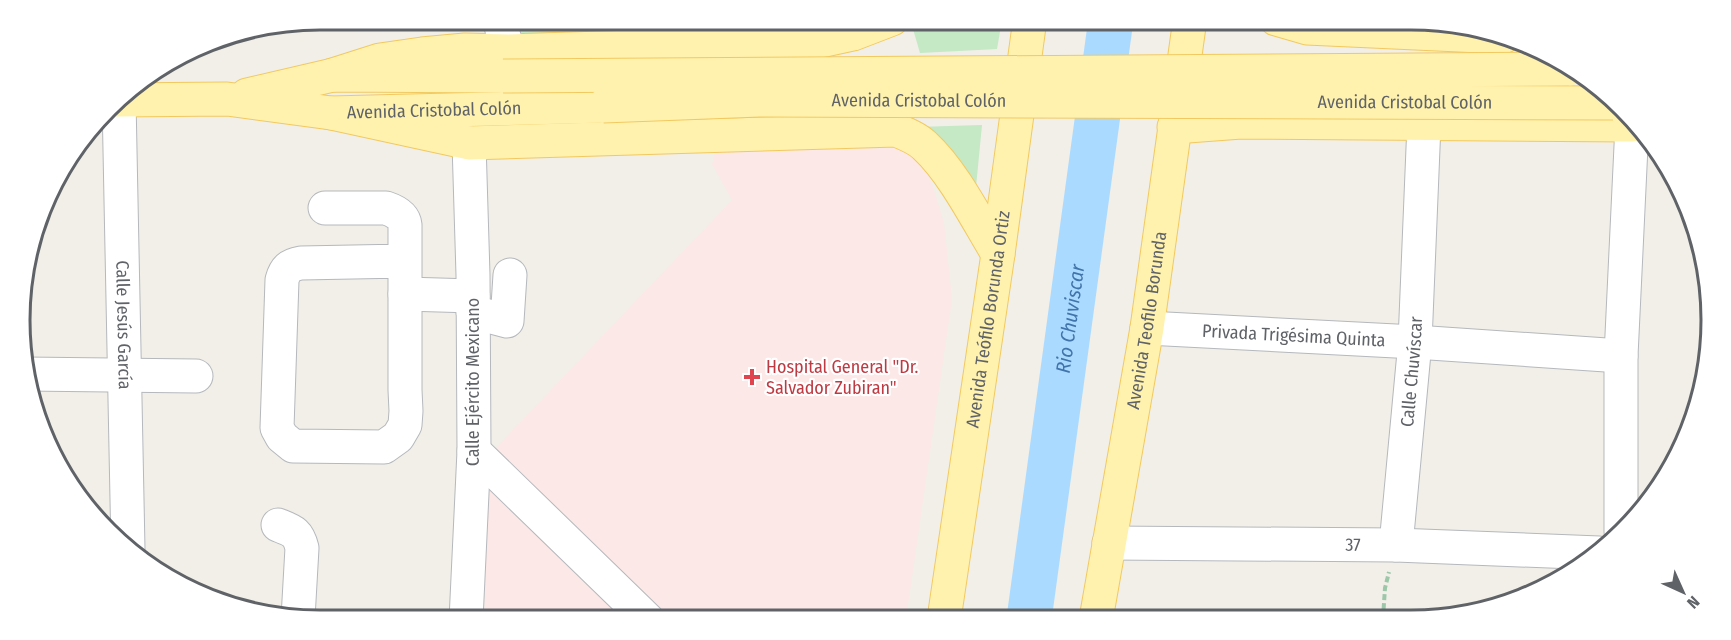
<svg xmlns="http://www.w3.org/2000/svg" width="1731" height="640" viewBox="0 0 1731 640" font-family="'Fira Sans Condensed',sans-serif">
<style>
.medical{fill:#fce8e6}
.green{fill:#c5e8c5}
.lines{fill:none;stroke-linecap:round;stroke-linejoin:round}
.river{stroke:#aadaff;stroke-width:45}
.minor-casing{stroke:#b5b8bc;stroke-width:35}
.major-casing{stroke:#f2c960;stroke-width:35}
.path{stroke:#9cc7a9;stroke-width:4;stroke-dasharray:6 3;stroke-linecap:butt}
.minor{stroke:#fff;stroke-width:33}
.major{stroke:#fff2af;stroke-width:33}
.major-bridge-casing{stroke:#f2c960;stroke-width:35;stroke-linecap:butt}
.major-bridge{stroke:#fff2af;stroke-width:33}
.health-dot{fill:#e0444e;stroke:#fff;stroke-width:2}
.labels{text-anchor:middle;stroke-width:4.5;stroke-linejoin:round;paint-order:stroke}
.street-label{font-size:18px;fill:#5f6368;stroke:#fff}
.health-label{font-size:18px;fill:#be3a42;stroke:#fff;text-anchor:start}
.water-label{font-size:20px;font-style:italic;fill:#4174aa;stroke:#fff}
.rim{fill:none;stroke:#5f6368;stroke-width:3}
</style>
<rect width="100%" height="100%" fill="#f1efe8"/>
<!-- medical -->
<path class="medical" d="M907,148L923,162L933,187L944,223L952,299L906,619L484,620L489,455L732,200L712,164L716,149Z"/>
<!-- green -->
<path class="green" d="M512,20H893L892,24L520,43Z
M919,20H1002L997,49L920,53L913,29Z
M982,125L972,228L917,127Z"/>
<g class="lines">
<!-- river -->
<path class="river" id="s1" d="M1029,619L1111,19"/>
<!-- minor casing -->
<g class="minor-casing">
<g id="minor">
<path d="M499,19L508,51"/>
<path d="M744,19L750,43"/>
<path id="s2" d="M119,100L128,549"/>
<path d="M325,208H386C395,211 404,216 405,225V390L406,411L405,425L398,437L384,447L293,446L282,437L277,428L282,280C285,269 289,265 301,263L405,261"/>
<path d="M405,294L473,296"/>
<path d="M473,312L507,321L510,275"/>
<path id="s3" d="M1147,328L1415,342L1621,356"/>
<path d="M25,374L196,376"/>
<path d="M474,451L648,620"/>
<path d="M278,525C293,531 298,532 302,548L298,618"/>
<path d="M1621,532V356L1632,125"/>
<path id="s4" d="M1109,543L1396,545L1599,553"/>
<path id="s5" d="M1396,545L1415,342L1424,124"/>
<path d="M466,620L474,451L473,275L469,143"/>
</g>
</g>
<!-- major casing -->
<g class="major-casing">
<g id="major">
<path d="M1276,19L1307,28L1503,37"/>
<path d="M333,75L380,60L422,54L465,50L508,51L821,41L853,34L892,19"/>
<path d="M247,95L333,75L503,76"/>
<path id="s6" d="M117,100L227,99L331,113L603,106"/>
<path d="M331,113L469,143L896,130C906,134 917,138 925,146C954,173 977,220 998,254"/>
<path d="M1174,127L1241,122L1632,125"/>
<path id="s7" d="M944,619L998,254L1030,19"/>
<path id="s8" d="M1096,619L1147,328L1190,19"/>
</g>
</g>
<!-- path -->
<path class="path" d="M1383,618L1385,588L1389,572"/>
<!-- minor -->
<use href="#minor" class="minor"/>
<!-- major -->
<use href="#major" class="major"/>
<!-- major-bridge casing -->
<g class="major-bridge-casing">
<g id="major-bridge">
<path d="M503,76L1569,69"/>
<path id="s9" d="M603,106L759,100L1613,103"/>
</g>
</g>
<!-- major-bridge -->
<use href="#major-bridge" class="major-bridge"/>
</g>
<!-- markers -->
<path class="health-dot" d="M749 368h6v6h6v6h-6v6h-6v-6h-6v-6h6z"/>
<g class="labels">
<!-- street labels -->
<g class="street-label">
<text dy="6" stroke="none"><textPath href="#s9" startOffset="316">Avenida Cristobal Colón</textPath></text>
<text dy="6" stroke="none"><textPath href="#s9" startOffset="802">Avenida Cristobal Colón</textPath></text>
<text dy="6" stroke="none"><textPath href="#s6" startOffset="318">Avenida Cristobal Colón</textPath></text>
<text dy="6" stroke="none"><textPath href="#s7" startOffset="303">Avenida Teófilo Borunda Ortiz</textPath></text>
<text dy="6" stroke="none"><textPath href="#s8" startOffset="303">Avenida Teofilo Borunda</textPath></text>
<text dy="6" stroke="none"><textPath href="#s2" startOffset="225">Calle Jesús García</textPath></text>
<text dy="6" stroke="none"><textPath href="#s3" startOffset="147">Privada Trigésima Quinta</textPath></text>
<text dy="6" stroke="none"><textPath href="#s5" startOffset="174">Calle Chuvíscar</textPath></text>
<text transform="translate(473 382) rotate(-90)" y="6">Calle Ejército Mexicano</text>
<text dy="6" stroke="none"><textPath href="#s4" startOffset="244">37</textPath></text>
</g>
<!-- health labels -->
<g class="health-label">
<text x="766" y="373">Hospital General "Dr.<tspan x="766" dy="21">Salvador Zubiran"</tspan></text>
</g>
<!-- water labels -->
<g class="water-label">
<text dy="7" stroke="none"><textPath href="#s1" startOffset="303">Rio Chuviscar</textPath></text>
</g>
</g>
<!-- crop -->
<path d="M0 0H1731V640H0ZM320 30H1411A290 290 0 0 1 1701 320V320A290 290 0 0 1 1411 610H320A290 290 0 0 1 30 320V320A290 290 0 0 1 320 30Z" fill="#fff" fill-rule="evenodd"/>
<path class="rim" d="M320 30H1411A290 290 0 0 1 1701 320V320A290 290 0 0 1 1411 610H320A290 290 0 0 1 30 320V320A290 290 0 0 1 320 30Z"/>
<!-- north arrow -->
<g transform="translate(1683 592) rotate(135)" stroke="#ffffff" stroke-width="4.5" paint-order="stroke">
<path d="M0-4.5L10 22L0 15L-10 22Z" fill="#5f6368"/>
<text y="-9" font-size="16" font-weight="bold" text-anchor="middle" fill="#5f6368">N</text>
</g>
</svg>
